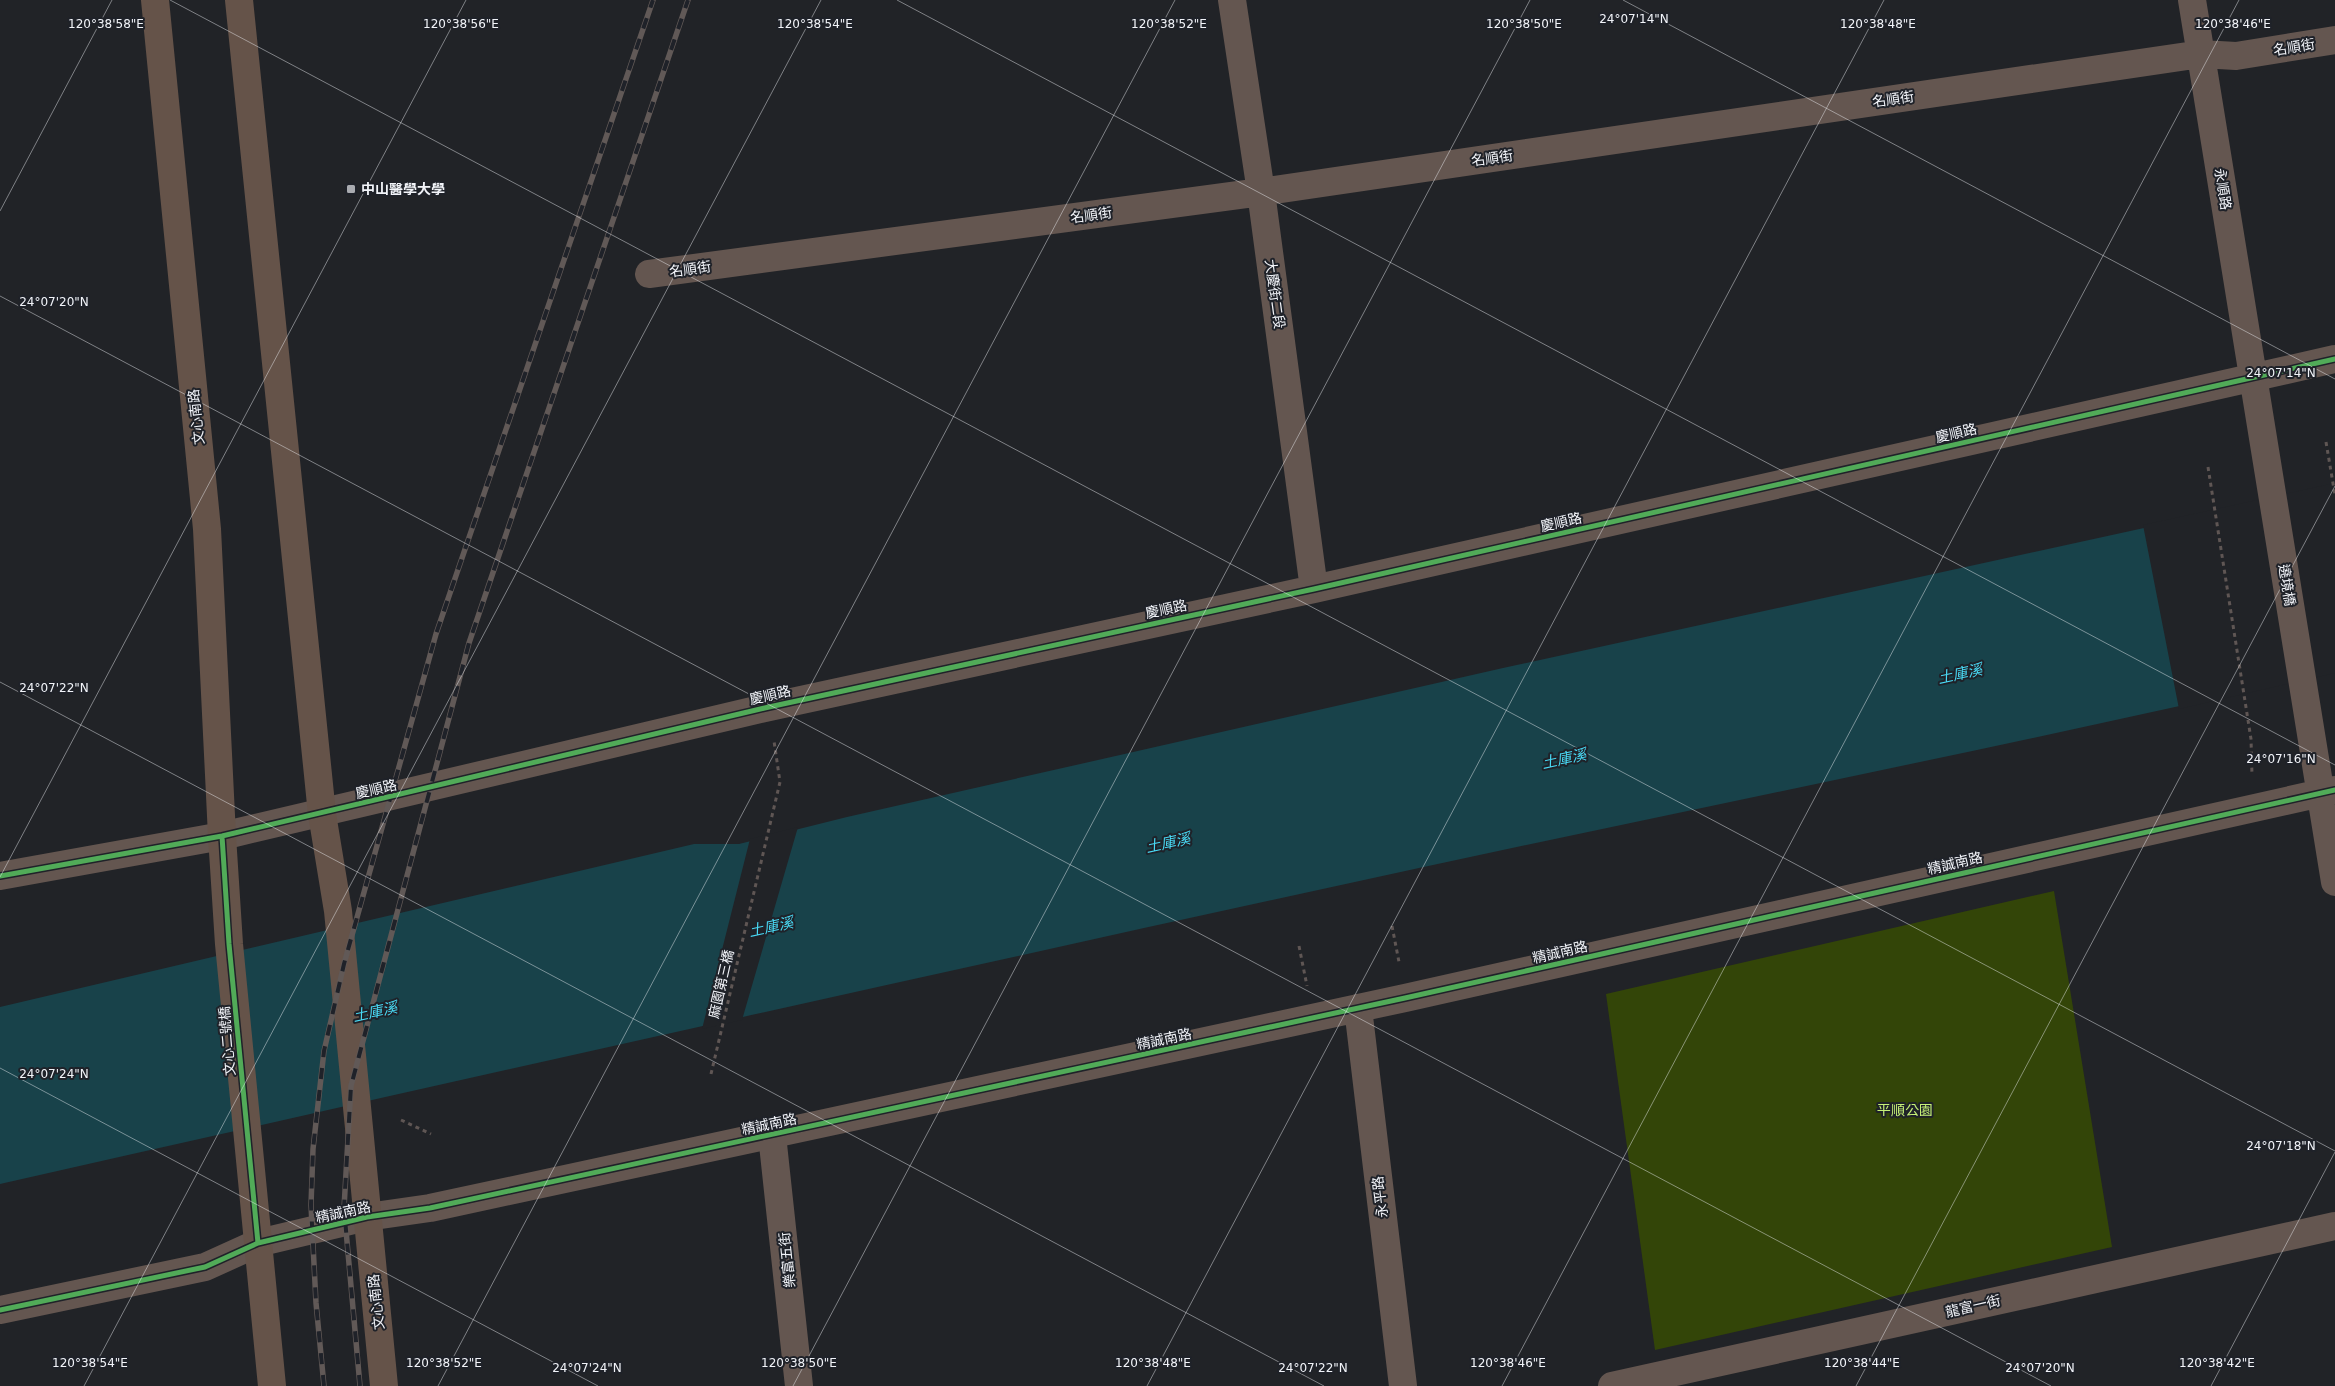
<svg xmlns="http://www.w3.org/2000/svg" width="2335" height="1386" viewBox="0 0 2335 1386" font-family="'DejaVu Sans','Noto Sans TC',sans-serif">
<style>
.green{fill:#334508}
.water{fill:#18424a}
.pier{fill:#212327}
.lines{fill:none;stroke-linecap:round;stroke-linejoin:round}
.path{stroke:#5f5654;stroke-width:3;stroke-dasharray:4 4;stroke-linecap:butt}
.minor{stroke:#645650;stroke-width:28}
.secondary{stroke:#655349;stroke-width:28}
.rail-casing{stroke:#615957;stroke-width:5.5}
.rail{stroke:#1f2229;stroke-width:4;stroke-dasharray:11;stroke-linecap:butt}
.cycleway-casing{stroke:#1f2229;stroke-width:8}
.cycleway{stroke:#51ab58;stroke-width:5}
.ticks{fill:none;stroke:#f2f4f9;stroke-width:1;stroke-opacity:0.45}
.poi-dot{fill:#a9abb0;stroke:#1f2229;stroke-width:2}
.labels{text-anchor:middle;stroke-width:4;stroke-linejoin:round;paint-order:stroke}
.street-label{font-size:14px;fill:#f2f4f9;stroke:#1f2229}
.poi-label{font-size:14px;font-weight:bold;fill:#f2f4f9;stroke:#1f2229;text-anchor:start}
.park-label{font-size:14px;fill:#c6f177;stroke:#1f2229}
.water-label{font-size:15px;font-style:italic;fill:#49dbf6;stroke:#1f2229}
.ticks-label{font-size:12px;text-anchor:middle;fill:#f2f4f9;stroke:#1f2229;stroke-width:4;stroke-linejoin:round;paint-order:stroke}
</style>
<rect width="100%" height="100%" fill="#212327"/>
<!-- green -->
<path class="green" d="M2054,891L2112,1247L1655,1350L1606,994Z"/>
<!-- water -->
<path class="water" d="M2304,493L2335,671C2031,741 1724,802 1419,868C946,971 473,1077 0,1184V1007L694,844H739L847,817L1503,668Z"/>
<!-- pier -->
<path class="pier" d="M2335,483V673L2179,709L2143,525Z
M798,827L742,1020L702,1029L750,839Z"/>
<g class="lines">
<!-- path -->
<path class="path" d="M2326,442L2335,495
M2208,467L2251,739L2252,775
M1392,926L1399,962
M1299,946L1307,986
M711,1074L780,782L774,741
M401,1120L431,1134"/>
<!-- minor -->
<path class="minor" d="M1232,0L1261,192L1314,589
M2192,0L2335,882
M649,274L1261,192L2201,54L2236,56L2335,40
M0,876L222,836L769,707L1314,589L2335,359
M1358,1008L1403,1386
M772,1135L799,1386
M0,1310L205,1267L258,1243L367,1217L430,1208L1405,998L2335,790
M1612,1386L2335,1226"/>
<!-- secondary -->
<path class="secondary" d="M155,0L207,529L222,836L229,944L272,1386
M239,0L322,814L338,911L384,1386"/>
<!-- rail casing -->
<g class="rail-casing">
<path id="rail" d="M324,1386L316,1303L311,1205L313,1149L324,1051L344,964L436,634L653,0
M360,1386L344,1208L351,1086L469,643L688,0"/>
</g>
<!-- rail -->
<use href="#rail" class="rail"/>
<!-- cycleway casing -->
<g class="cycleway-casing">
<path id="cycleway" d="M222,836L229,944L258,1243
M0,876L222,836L769,707L1314,589L2335,359
M0,1310L205,1267L258,1243L367,1217L430,1208L1405,998L2335,790"/>
</g>
<!-- cycleway -->
<use href="#cycleway" class="cycleway"/>
</g>
<!-- ticks -->
<path class="ticks" d="M170,0L2335,1151M897,0L2335,765M1623,0L2335,379M0,211L112,0M0,296L2051,1386M0,682L1324,1386M0,877L466,0M0,1068L598,1386M84,1386L821,0M438,1386L1175,0M793,1386L1530,0M1147,1386L1884,0M1502,1386L2239,0M1856,1386L2335,486M2211,1386L2335,1152"/>
<!-- markers -->
<rect class="poi-dot" x="346" y="184" width="10" height="10" rx="2.5"/>
<g class="labels">
<!-- street labels -->
<g class="street-label">
<text transform="translate(2294 47) rotate(-9)" y="5">名順街</text>
<text transform="translate(1893 99) rotate(-8)" y="5">名順街</text>
<text transform="translate(1492 158) rotate(-8)" y="5">名順街</text>
<text transform="translate(2223 189) rotate(81)" y="5">永順路</text>
<text transform="translate(1091 215) rotate(-8)" y="5">名順街</text>
<text transform="translate(690 269) rotate(-8)" y="5">名順街</text>
<text transform="translate(1275 294) rotate(82)" y="5">大慶街二段</text>
<text transform="translate(196 417) rotate(-96)" y="5">文心南路</text>
<text transform="translate(1956 433) rotate(-13)" y="5">慶順路</text>
<text transform="translate(1561 522) rotate(-13)" y="5">慶順路</text>
<text transform="translate(2287 585) rotate(81)" y="5">遶境橋</text>
<text transform="translate(1166 609) rotate(-12)" y="5">慶順路</text>
<text transform="translate(770 695) rotate(-13)" y="5">慶順路</text>
<text transform="translate(376 789) rotate(-13)" y="5">慶順路</text>
<text transform="translate(1955 863) rotate(-13)" y="5">精誠南路</text>
<text transform="translate(1560 952) rotate(-13)" y="5">精誠南路</text>
<text transform="translate(721 984) rotate(-77)" y="5">麻園第三橋</text>
<text transform="translate(1164 1039) rotate(-12)" y="5">精誠南路</text>
<text transform="translate(227 1041) rotate(-95)" y="5">文心二號橋</text>
<text transform="translate(769 1124) rotate(-12)" y="5">精誠南路</text>
<text transform="translate(1380 1197) rotate(-97)" y="5">永平路</text>
<text transform="translate(343 1212) rotate(-12)" y="5">精誠南路</text>
<text transform="translate(787 1260) rotate(-96)" y="5">樂富五街</text>
<text transform="translate(376 1302) rotate(-96)" y="5">文心南路</text>
<text transform="translate(1973 1306) rotate(-13)" y="5">龍富一街</text>
</g>
<!-- poi labels -->
<g class="poi-label">
<text x="361" y="194">中山醫學大學</text>
</g>
<!-- park labels -->
<g class="park-label">
<text x="1905" y="1115">平順公園</text>
</g>
<!-- water labels -->
<g class="water-label">
<text transform="translate(1960 674) rotate(-12)" y="5">土庫溪</text>
<text transform="translate(1564 759) rotate(-12)" y="5">土庫溪</text>
<text transform="translate(1168 843) rotate(-12)" y="5">土庫溪</text>
<text transform="translate(771 927) rotate(-12)" y="5">土庫溪</text>
<text transform="translate(375 1012) rotate(-12)" y="5">土庫溪</text>
</g>
</g>
<g class="ticks-label">
<text x="1634" y="23">24°07'14"N</text>
<text x="106" y="28">120°38'58"E</text>
<text x="461" y="28">120°38'56"E</text>
<text x="815" y="28">120°38'54"E</text>
<text x="1169" y="28">120°38'52"E</text>
<text x="1524" y="28">120°38'50"E</text>
<text x="1878" y="28">120°38'48"E</text>
<text x="2233" y="28">120°38'46"E</text>
<text x="54" y="306">24°07'20"N</text>
<text x="2281" y="377">24°07'14"N</text>
<text x="54" y="692">24°07'22"N</text>
<text x="2281" y="763">24°07'16"N</text>
<text x="54" y="1078">24°07'24"N</text>
<text x="2281" y="1150">24°07'18"N</text>
<text x="90" y="1367">120°38'54"E</text>
<text x="444" y="1367">120°38'52"E</text>
<text x="799" y="1367">120°38'50"E</text>
<text x="1153" y="1367">120°38'48"E</text>
<text x="1508" y="1367">120°38'46"E</text>
<text x="1862" y="1367">120°38'44"E</text>
<text x="2217" y="1367">120°38'42"E</text>
<text x="587" y="1372">24°07'24"N</text>
<text x="1313" y="1372">24°07'22"N</text>
<text x="2040" y="1372">24°07'20"N</text>
</g>
</svg>
